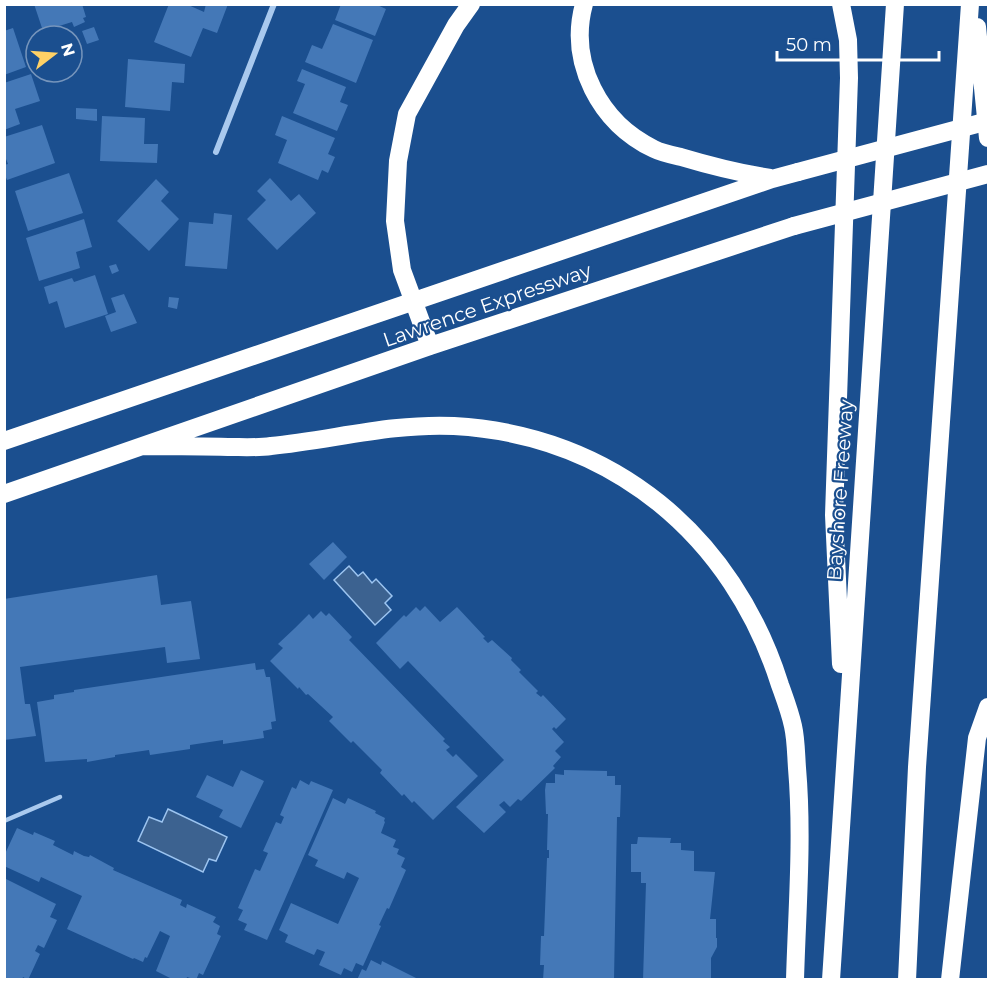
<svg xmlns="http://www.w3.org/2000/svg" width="993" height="984" viewBox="0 0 993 984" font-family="Montserrat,sans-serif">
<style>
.water{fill:#3c6290;stroke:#9cc4f0;stroke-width:1.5}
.building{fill:#4478b7}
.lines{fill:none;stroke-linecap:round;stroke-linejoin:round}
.lane{stroke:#a9c9ee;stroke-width:4.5}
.street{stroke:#a9c9ee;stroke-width:6}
.highway{stroke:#fff;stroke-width:18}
.highway-bridge{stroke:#fff;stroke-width:18}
.labels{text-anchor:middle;stroke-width:4.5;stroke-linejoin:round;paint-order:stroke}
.street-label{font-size:20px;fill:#fff;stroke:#1b4f8f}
</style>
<rect width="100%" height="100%" fill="#1b4f8f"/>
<!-- water -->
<path class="water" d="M349,566L358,576L363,572L372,583L376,579L392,596L385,603L391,610L375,625L334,580Z
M168,809L227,837L216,861L209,859L203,872L138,841L149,817L162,822Z"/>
<!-- building -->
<path class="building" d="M34,4H82L86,17L83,18L85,22L74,27L72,22L43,31Z
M169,4H186L204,12L206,4H228L217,33L203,28L191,57L154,42Z
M341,4H375L386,9L375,36L335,20Z
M333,24L373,40L356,83L305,62L312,45L322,49Z
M94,27L99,40L87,44L82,31Z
M13,28L26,67L4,75V31Z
M128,59L185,64L184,83L172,82L170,111L125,107Z
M302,69L346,87L340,102L348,105L337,131L293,113L305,84L297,81Z
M31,74L40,101L15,109L20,124L4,130V83Z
M76,108L97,109V121L76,119Z
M102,116L145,118L144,144H158L157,163L100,161Z
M282,116L335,138L328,154L335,157L328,173L322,170L318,180L278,163L287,140L275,135Z
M42,125L55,163L7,180L4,173V165L8,164L4,154V137Z
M69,173L83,213L28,231L15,191Z
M270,178L291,201L299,194L316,213L277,250L247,219L266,200L257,191Z
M156,179L169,192L161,201L179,219L149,251L117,221Z
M214,213L232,215L227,269L185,266L189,222L213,224Z
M84,219L92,247L76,252L80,268L39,281L26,238Z
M116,264L119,271L112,274L109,266Z
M95,275L108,314L65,328L57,301L49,304L44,287L72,278L74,282Z
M124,294L137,323L111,332L105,316L116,312L111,298Z
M169,297L179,298L177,309L168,307Z
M333,542L347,557L324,580L309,564Z
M157,575L161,605L191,601L200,659L167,663L165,647L20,667L25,704H30L36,736L4,740V613H6L4,599Z
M425,606L440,622L457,607L485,637L483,638L488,643L492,640L512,658L511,660L521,670L519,672L538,691L536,693L541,697L543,695L566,719L556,729L554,727L552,729L564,742L555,751L561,757L553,766L555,768L521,801L518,799L510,807L504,801L499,805L506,812L484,833L456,807L504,760L408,661L400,669L376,643L404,615L406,617L416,607L420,611Z
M321,611L326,616L329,613L352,637L349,640L445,739L443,741L450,747L446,750L453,757L456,754L478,776L433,820L414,801L412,803L404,794L402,796L380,773L382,770L353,741L351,743L329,721L333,717L308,694L306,695L299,687L298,689L270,661L283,648L278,644L295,628L309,614L313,619Z
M255,663L256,670L264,669L266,677H270L276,721L271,722L272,729L263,731L264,738L223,744V740L190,745V749L150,755L149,750L115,755V757L87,762V759L45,762L37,702L54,699V695L74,692V690Z
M241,770L264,781L241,828L219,817L223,810L196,797L207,775L233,787Z
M564,770L607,771V776H615V785H621L620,817H617L614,980H543L544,965H540L541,936H544L547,858H549V850H547L548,814H546L545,790L546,783H555V774L564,775Z
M300,780L309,785L311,781L333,790L267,940L244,930L247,924L238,920L243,910L238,908L255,869L260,871L268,853L263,851L276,822L281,824L284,817L280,815L292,787L296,789Z
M333,798L345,804L348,798L376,811L375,813L385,818L384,821L385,822L381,833L396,840L393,847L399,849L397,854L405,858L401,867L406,870L389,909L387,908L379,925L381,926L363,966L356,963L352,972L344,968L341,975L319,965L325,952L317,949L314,955L285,942L288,935L279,930L291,903L338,924L359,878L347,872L344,879L315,866L318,860L308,855Z
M17,828L33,835L34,832L55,841L53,845L73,855L74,851L84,856L89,857L90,855L114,868L113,870L182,900L180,905L186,908L187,904L216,917L213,922L220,926L217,934L221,936L203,975L199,973L196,980L187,977L186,980H174L156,971L170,936L160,931L147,958L145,957L143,962L134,958L133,959L67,929L82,896L41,877L39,882L4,866V856Z
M638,837L671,838L670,843H681V850L694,851V871L715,872L710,919H716V938H717V947L711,958V980H643L646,883H641V872H631V844H637Z
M4,878L56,904L50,917L57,920L44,948L38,945L35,951L40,954L28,980L23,977L22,980H4Z
M371,960L381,965L382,961L420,980H357L362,969L366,971Z"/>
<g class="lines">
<!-- lane -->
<path class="lane" d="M4,821L60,797"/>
<!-- street -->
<path class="street" d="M216,152L274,4"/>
<!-- highway -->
<path class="highway" d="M584,4C568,63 600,123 654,149C662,153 672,155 681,157C711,166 740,173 770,178
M977,27L988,138
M430,346L402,270L395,221L398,161L407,114L456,25L471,4
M4,441L772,179L798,172
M143,446C172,446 200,446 228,447C242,447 257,448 271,446C332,440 392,423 454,426C613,435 733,536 780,685C785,699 790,712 793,726C796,739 796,754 797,768C803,838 797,909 795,980
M4,494L430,346L794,226
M841,664L834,515L849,78L848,40L841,4
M831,980L895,4
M907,980L917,767L970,4
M950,980L977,738L988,707"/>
<!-- highway-bridge -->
<path class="highway-bridge" d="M798,172L988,121
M794,226L988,174"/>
</g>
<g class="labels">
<!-- street labels -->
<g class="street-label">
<text transform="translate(487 305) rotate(-19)" y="7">Lawrence Expressway</text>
<text transform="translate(840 490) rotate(-86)" y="7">Bayshore Freeway</text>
</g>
</g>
<!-- border -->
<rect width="993" height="984" fill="none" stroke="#ffffff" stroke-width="12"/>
<!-- north arrow -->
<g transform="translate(54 54) rotate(73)"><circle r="28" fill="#1b4f8f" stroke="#7695bc" stroke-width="1.5"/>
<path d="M0-4.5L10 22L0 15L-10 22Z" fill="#ffd166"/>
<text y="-9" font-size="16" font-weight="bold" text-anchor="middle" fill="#ffffff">N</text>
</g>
<!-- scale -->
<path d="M777 51v9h162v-9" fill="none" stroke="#ffffff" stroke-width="3"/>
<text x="786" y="51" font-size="18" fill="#ffffff" stroke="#1b4f8f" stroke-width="4.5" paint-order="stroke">50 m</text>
</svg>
